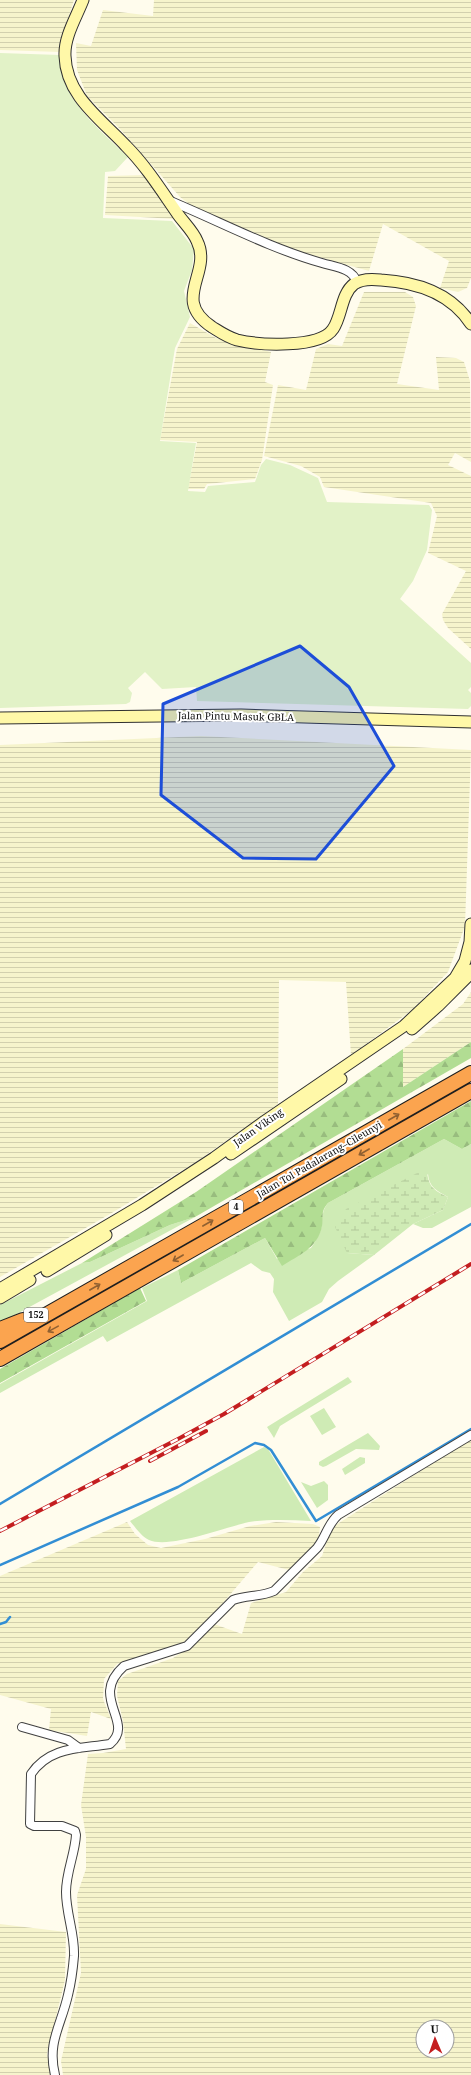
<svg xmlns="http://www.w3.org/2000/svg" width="471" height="2075" viewBox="0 0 471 2075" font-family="'Noto Serif',serif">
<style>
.farmland{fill:url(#farmland-rules);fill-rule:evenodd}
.grass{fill:#cfebb5}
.forest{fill:url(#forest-firs)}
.wetland{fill:url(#wetland-marsh)}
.pitch{fill:#e2f2c7}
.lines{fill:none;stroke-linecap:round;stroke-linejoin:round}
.stream{stroke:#328ed4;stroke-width:2.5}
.street-casing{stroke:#404040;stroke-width:10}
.secondary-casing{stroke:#2f2f2f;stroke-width:13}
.highway-casing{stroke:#1e1e1e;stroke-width:16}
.street{stroke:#fff;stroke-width:8}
.secondary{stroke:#fff8a8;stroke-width:11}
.highway{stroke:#fba44f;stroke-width:14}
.rail-casing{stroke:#c41e20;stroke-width:4}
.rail{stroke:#fff;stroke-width:2.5;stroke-dasharray:8;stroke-linecap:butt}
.oneway{stroke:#906031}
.marked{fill:#1d4ed8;fill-opacity:0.2;stroke:#1d4ed8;stroke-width:3;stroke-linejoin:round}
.labels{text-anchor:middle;stroke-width:4;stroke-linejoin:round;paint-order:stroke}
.shield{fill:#fff;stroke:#565656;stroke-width:1}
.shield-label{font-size:9px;font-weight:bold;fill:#0d0d0d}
.street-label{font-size:10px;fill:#0d0d0d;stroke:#fff}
</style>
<defs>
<pattern id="farmland-rules" width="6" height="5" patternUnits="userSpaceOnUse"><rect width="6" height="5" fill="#f6f4cc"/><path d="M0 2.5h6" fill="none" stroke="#d2d0ae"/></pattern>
<pattern id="forest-firs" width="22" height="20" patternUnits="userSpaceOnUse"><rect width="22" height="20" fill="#b2dd93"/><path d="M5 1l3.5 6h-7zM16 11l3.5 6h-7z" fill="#98bc7e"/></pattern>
<pattern id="wetland-marsh" width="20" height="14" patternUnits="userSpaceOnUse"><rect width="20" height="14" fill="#cfebb5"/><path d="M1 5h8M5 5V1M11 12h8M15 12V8" fill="none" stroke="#b1c89a"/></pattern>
</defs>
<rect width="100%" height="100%" fill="#fffced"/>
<!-- farmland -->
<path class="farmland" d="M0,0H74L61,40L60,52L0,50Z
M154,0H471V278L467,288L458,292L440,288L449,261L383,224L369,271L294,250L192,206L180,197L120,129L87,96L77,70L76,43L91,46L103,10L153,16Z
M146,175L175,219L105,215L108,176Z
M364,292H405L413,297L416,306L397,384L439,390L436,357L456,358L464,362L470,381L471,462L455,453L448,465L471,476V649L448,628L443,620L442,614L466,571L428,553L437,516L431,503L324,487L320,477L301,466L264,456L278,385L306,390L316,349L328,344L342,346Z
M190,323L216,338L271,352L265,382L273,385L262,460L255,479L207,484L204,489H188L197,442L160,440L177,349Z
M201,736L471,750L465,926L448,972L412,1010L351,1055L346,982L279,980L278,1104L196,1162L110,1214L0,1277V745Z
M471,992V1042L403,1087V1049L463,1004Z
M471,1439V2075H63L61,2061L81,1973L77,1895L86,1869V1837L81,1805L88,1754L103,1753L126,1749L123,1721L117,1696L118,1681L127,1674L173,1658L187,1649L214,1624L242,1634L251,1603L286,1592L303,1572L322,1556L331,1528ZM423,2027H447V2051H423Z
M127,1522L135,1534L148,1545L161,1548L205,1539L250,1526L276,1522L313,1524L320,1527L318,1543L289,1570L258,1562L222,1604L198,1630L184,1642L164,1650L138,1657L117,1664L104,1679L103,1699L111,1719L91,1712L87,1736L49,1730L51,1709L0,1695V1576Z
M0,1924L66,1932L65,1980L47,2054L51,2075H0Z"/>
<!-- grass -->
<path class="grass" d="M444,1139L462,1149L471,1144V1207L432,1228H423L413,1224L443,1210L448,1197C437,1191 429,1187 428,1174L347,1253L374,1255L338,1281L329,1289L322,1302L289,1321L273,1292L274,1279L270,1273L262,1271L251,1263L107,1342L103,1336L0,1393V1384L147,1301L142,1288L178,1270L181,1283L265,1238L277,1259L311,1248C316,1241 321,1233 322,1224C323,1214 322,1211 328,1203Z
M195,1217L0,1323V1305L82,1263L90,1262L170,1225Z
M348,1377L352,1382L280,1426L274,1438L267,1427Z
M324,1408L336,1427L322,1435L310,1416Z
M368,1433L380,1446L379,1450L356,1449L326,1466L323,1467L319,1465V1462Z
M264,1447L268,1449L311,1521C290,1520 269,1519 249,1522C226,1527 170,1549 149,1540C142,1537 135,1527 130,1521Z
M360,1457L365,1458V1463L345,1475L342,1469Z
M324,1481L328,1485V1500L317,1508L301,1482L311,1486Z"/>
<!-- forest -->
<path class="forest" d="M471,1042V1058L195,1217L170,1225L90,1262L82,1263L196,1192L403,1049V1087Z
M471,1101V1144L462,1149L444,1139L328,1203C320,1213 324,1214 322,1226C318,1248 299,1255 282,1266L265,1238L181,1283L178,1270Z
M140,1288L146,1301L0,1383V1369Z"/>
<!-- wetland -->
<path class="wetland" d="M425,1169C428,1173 427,1176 429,1181C431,1189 441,1194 448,1197L443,1210L413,1224L374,1255L347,1253L335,1227L346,1209Z"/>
<!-- pitch -->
<path class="pitch" d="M0,53L60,55C60,61 60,68 62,74C69,105 105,135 128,157L115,171L105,172L103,218L172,221L194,249L192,270L184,291L190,317L175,348L160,441L196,443L188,491L205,492L208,486L255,482L261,465L266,459L290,465L318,478L327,502L429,505L432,510L427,550L413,581L400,599L471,663V687L468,690L471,693V706L468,709L197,701L196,687L162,689L145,672L128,688L132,693L130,702L126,704L0,708Z"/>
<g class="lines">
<!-- stream -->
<path class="stream" d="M0,1504L471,1224
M0,1565L178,1487L255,1443L264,1445L271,1450L316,1521L471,1429
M0,1624L6,1622L10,1617"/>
<!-- street casing -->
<g class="street-casing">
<path id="street" d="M168,200C219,221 269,248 322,263C335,267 352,268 357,282
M22,1727L68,1740L79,1748
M55,2075C47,2042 61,2026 68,1995C71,1983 73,1968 74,1956C75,1934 66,1914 66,1892C66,1872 75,1854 76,1835L75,1831L62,1826H34L30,1824L31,1774C50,1746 80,1749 110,1744C136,1722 88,1698 124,1666L187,1646L233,1600C246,1595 260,1597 274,1591L317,1548C326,1537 327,1525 338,1515L471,1435"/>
</g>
<!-- secondary casing -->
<g class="secondary-casing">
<path id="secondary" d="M83,0C76,18 64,37 65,56C66,96 102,120 126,146C146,166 161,190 177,213C183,222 193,231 197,241C213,273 170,299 212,327C220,332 227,337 237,340C258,345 320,349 333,329C342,316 341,294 354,284C361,279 373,279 381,280C416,282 451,293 471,324
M0,718L241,715L471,722
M412,1029L438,1006L468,976L471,970
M231,1154L341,1079
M47,1271L106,1235
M0,1289L142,1205L214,1158L265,1121L404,1026L455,978L465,961L470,942L471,924
M0,1298L30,1280"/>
</g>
<!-- highway casing -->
<g class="highway-casing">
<path id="highway" d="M0,1329L23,1320
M0,1341L471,1073
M0,1359L471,1091"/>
</g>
<!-- street -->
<use href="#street" class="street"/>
<!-- secondary -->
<use href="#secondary" class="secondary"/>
<!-- highway -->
<use href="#highway" class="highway"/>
<!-- rail casing -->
<g class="rail-casing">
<path id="rail" d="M150,1461L206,1431
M0,1531L178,1439L224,1414L471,1264"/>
</g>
<!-- rail -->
<use href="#rail" class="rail"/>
</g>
<!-- one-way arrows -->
<defs><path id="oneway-shaft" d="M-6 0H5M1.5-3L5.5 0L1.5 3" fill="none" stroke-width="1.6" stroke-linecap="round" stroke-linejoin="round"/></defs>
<g class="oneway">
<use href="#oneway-shaft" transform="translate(394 1117) rotate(-30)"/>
<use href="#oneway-shaft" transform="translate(364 1152) rotate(150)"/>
<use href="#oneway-shaft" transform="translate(208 1223) rotate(-30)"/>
<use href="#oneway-shaft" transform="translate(178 1258) rotate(150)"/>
<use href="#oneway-shaft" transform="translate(95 1287) rotate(-30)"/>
<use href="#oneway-shaft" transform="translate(53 1329) rotate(151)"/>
</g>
<!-- marked area -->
<path class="marked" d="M300,646L349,687L394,766L316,859L243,858L161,795L163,704Z"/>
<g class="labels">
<!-- shield labels -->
<g class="shield">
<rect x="229" y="1200" width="14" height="14" rx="3"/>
<rect x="24" y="1308" width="24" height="14" rx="3"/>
</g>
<g class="shield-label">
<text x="236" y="1210">4</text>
<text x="36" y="1318">152</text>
</g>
<!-- street labels -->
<g class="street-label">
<text transform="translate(236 716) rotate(1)" y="4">Jalan Pintu Masuk GBLA</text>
<text transform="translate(258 1127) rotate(-35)" y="4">Jalan Viking</text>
<text transform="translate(319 1159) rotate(-30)" y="4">Jalan Tol Padalarang–Cileunyi</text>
</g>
</g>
<!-- north arrow -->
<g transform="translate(435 2039) rotate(358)"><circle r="19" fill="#ffffff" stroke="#9e9e9e"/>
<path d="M0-3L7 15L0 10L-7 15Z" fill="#c41e20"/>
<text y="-6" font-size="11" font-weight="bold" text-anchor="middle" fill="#0d0d0d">U</text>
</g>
</svg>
